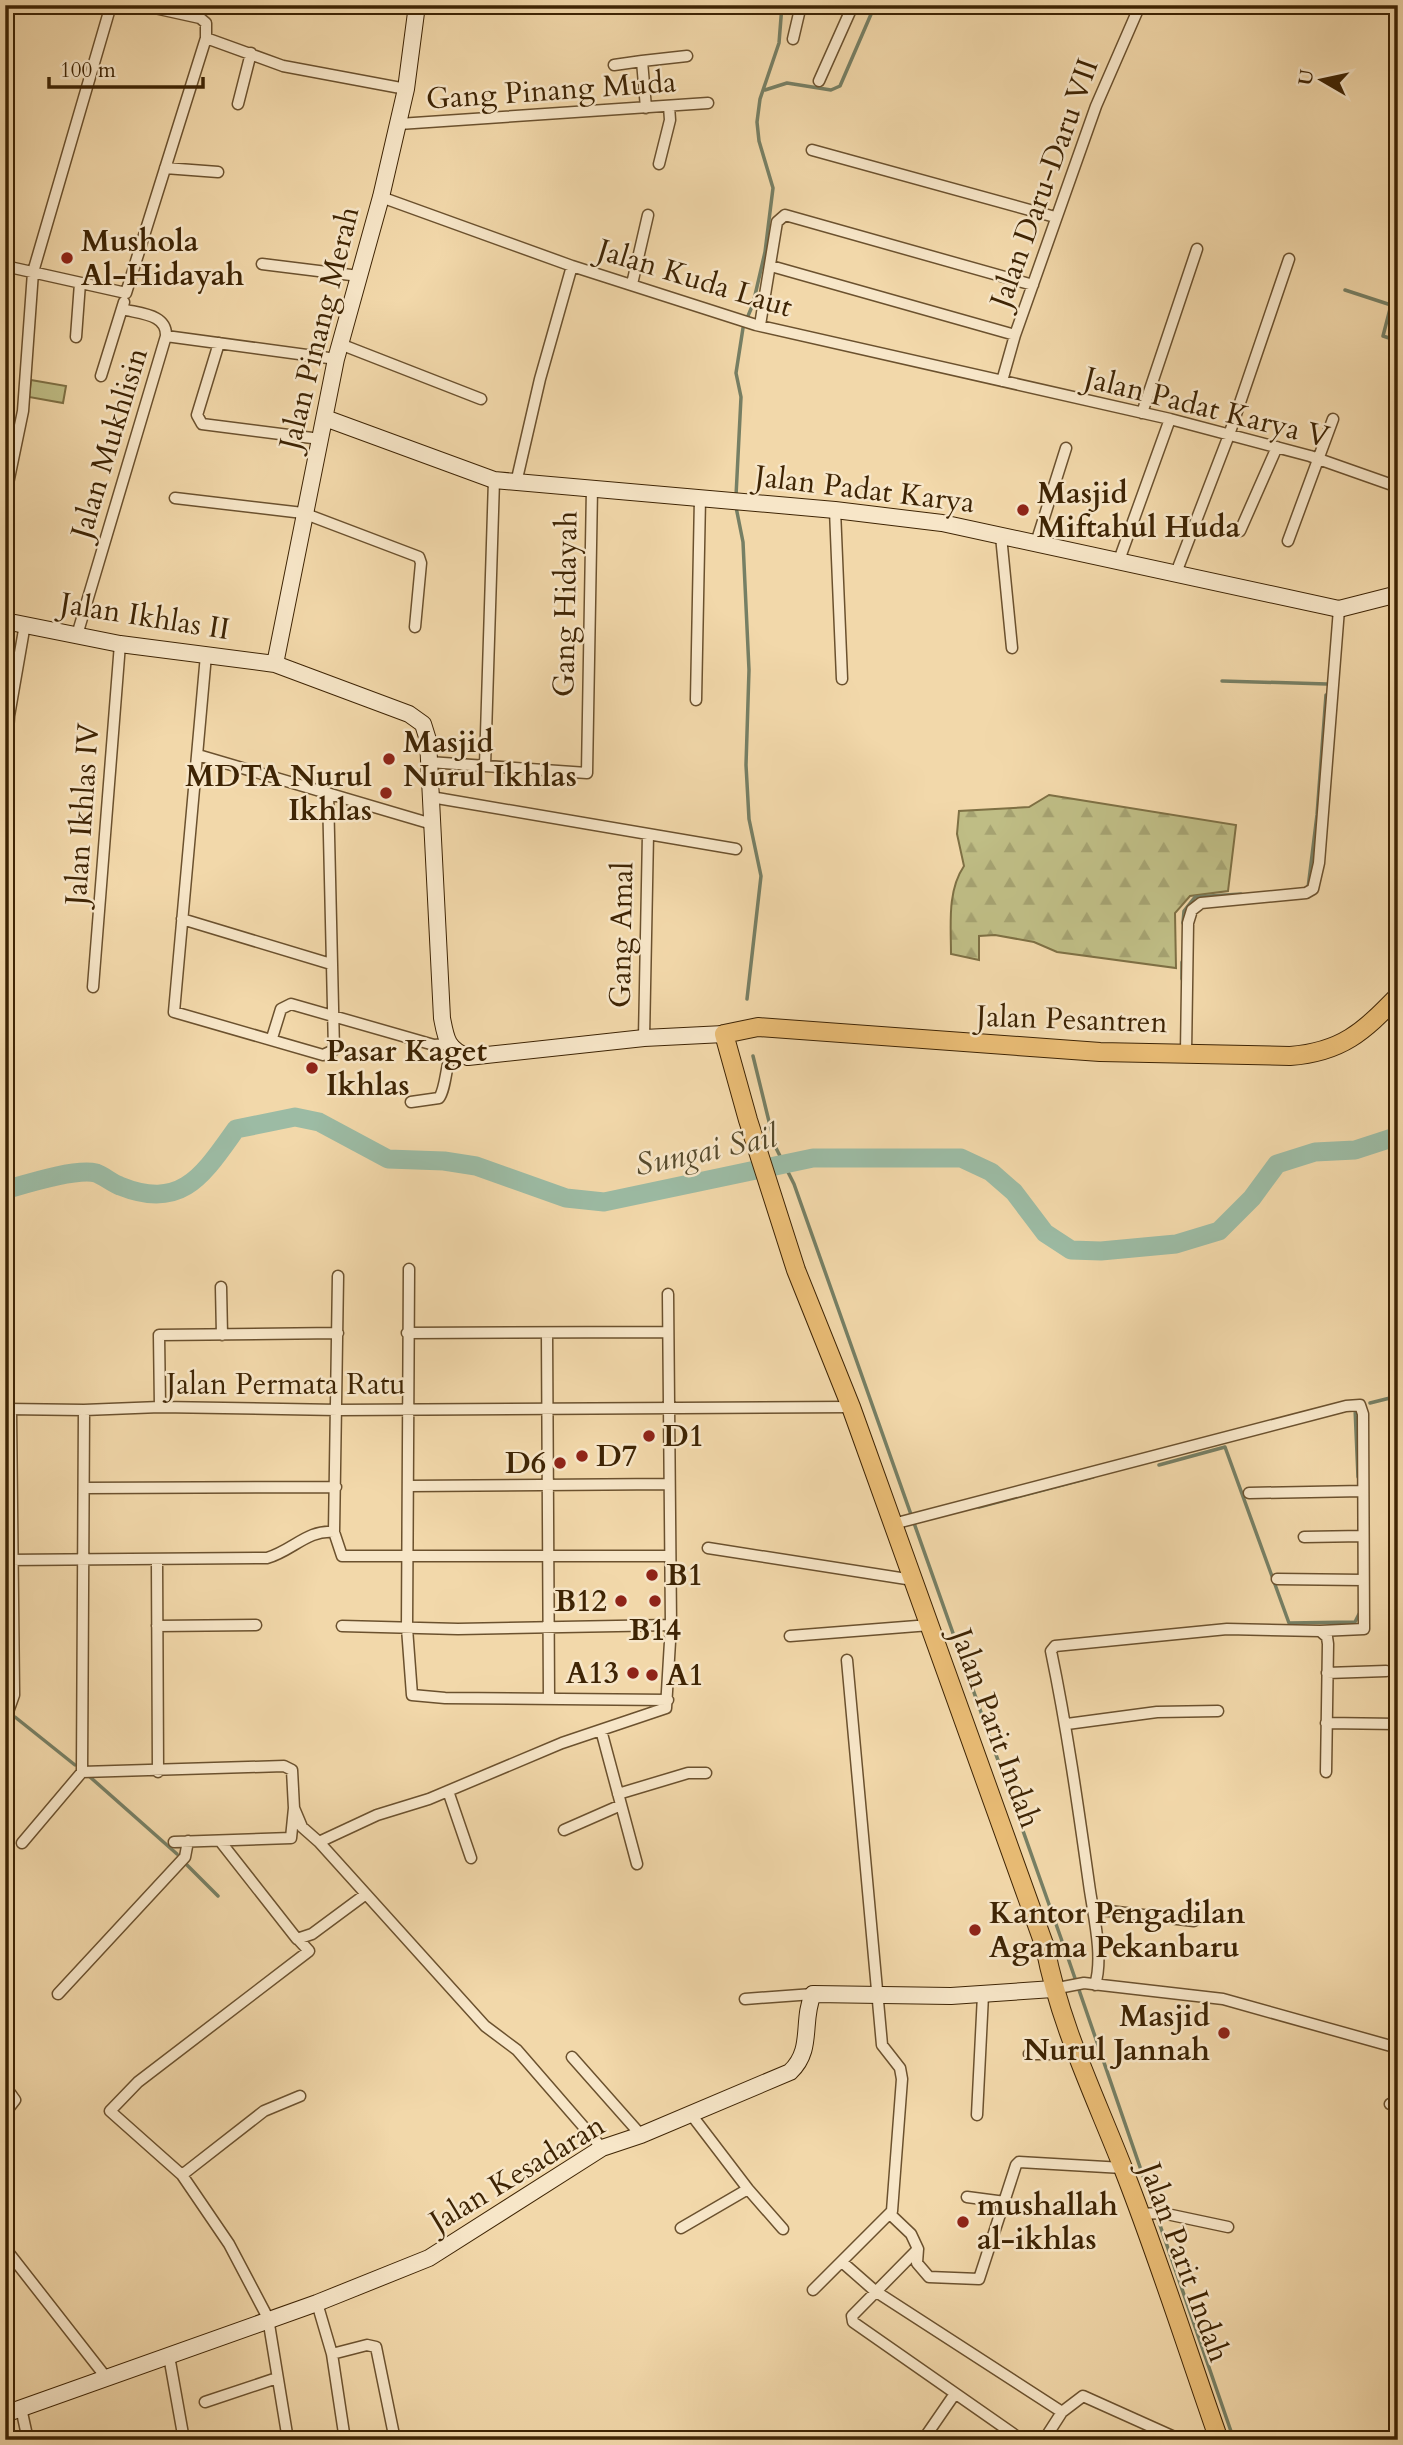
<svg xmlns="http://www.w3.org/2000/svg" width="1403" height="2445" viewBox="0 0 1403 2445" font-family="Cardo,serif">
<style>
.forest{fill:url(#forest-firs);stroke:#7e7044;stroke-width:2}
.park{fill:#bfbd85;stroke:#7e7044;stroke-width:2}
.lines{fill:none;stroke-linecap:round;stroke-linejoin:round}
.stream{stroke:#767f64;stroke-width:3.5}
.river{stroke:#9cbba4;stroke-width:19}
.street-casing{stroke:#6b512e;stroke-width:13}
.secondary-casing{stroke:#3e2404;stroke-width:18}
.primary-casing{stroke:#3e2404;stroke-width:20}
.street{stroke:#f7e6c8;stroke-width:10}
.secondary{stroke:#f7e6c8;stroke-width:16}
.primary{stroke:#e9bc75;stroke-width:18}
.poi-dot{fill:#8f2418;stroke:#f7e6c8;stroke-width:2.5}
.labels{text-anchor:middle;stroke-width:5;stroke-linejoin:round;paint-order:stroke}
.street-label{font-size:30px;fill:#3e2404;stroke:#f7e6c8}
.poi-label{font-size:30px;font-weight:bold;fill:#3e2404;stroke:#f7e6c8;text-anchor:start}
.water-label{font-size:32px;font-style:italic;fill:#564a2c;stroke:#f7e6c8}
</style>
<defs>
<pattern id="forest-firs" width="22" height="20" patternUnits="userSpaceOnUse" patternTransform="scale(1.75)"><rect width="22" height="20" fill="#bfbd85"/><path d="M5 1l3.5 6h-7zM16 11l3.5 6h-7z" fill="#a5a271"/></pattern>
</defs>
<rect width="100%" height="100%" fill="#f2d8aa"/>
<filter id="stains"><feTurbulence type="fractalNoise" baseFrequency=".00286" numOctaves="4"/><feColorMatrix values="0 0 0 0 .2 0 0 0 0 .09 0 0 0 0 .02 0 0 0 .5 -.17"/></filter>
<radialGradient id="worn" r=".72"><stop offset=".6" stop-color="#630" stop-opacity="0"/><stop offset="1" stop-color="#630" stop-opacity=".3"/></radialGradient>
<!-- forest -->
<path class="forest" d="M1049,795L1236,825L1228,891L1190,896L1175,913L1176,968L1057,952L1034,942L995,935L979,936V960L951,954C951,925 947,891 964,866L957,834L959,811L1029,807Z"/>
<!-- park -->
<path class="park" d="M31,380L66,386L63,403L29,397Z"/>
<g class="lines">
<!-- stream -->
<path class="stream" d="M765,90L787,83L831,90L840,86L875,5
M1345,290L1391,305L1383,336L1398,341
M736,496L741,397L736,373L743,328L753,304L765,252L773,188L759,141L757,122L760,99L779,43L782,5
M736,507L743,542L749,670L746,765L749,819L761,876L747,999
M1391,588L1398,574
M1222,681L1327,684
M1308,888L1317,815L1326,695
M1183,923L1184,911L1195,897L1241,894
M1182,979V962
M753,1056L775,1146L794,1184L1068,1958L1234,2440
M1370,1403L1398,1396
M1355,1408L1358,1477
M1159,1465L1225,1447L1289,1623L1355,1622L1359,1614
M979,1507L1093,1477
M15,1717L75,1765
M90,1777L177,1854
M186,1864L218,1896"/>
<!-- river -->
<path class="river" d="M5,1190C26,1184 75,1168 96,1173C104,1176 112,1183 120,1186C182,1211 203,1175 236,1129L295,1117L319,1122L388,1159L444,1161L476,1166L566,1198L604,1202L813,1158H961L991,1172L1014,1192L1045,1233L1071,1250L1101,1251L1176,1244L1219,1231L1252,1198L1277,1164L1315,1152L1355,1150L1398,1136"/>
<!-- street casing -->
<g class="street-casing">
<path id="street" d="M206,38L283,66L406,89
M793,39L801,5
M642,61L687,56
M614,65L642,61L646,108
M819,81L853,5
M238,104L251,53
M399,124L708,103
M812,150L1055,217
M659,164L670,120L669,106
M165,168L218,172
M381,197L572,266L756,325L1170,419L1310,456L1398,487
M262,264L359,276
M5,266L126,293L206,38V23L200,18L141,5
M771,266L1015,335
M632,284L648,215
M760,325L777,222L785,215L1033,285
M166,336L336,359
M76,337L80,283
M219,343L197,415L202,424L320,439
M340,344L481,399
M101,376L124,302
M1002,381L1015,335L1096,106L1140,5
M1142,413L1197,249
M516,483L540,379L572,266
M5,498L23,411L33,272L111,5
M175,498L303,513L419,557L421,563L415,627
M835,510L842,679
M1240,531L1277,447
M1001,536L1012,648
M1288,541L1333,419
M1036,543L1066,448
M1118,563L1170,419
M1176,573L1229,435L1289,259
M77,635L166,336C167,314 141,314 122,309
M206,655L174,1012L323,1055L334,1050L328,793
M696,700L700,498
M198,755L432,824
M429,762L587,773L592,488
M485,766L494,480
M5,777L9,716L25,624
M431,797L736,849
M182,919L331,964
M93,987L120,644
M272,1038L281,1009L291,1004L434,1045L447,1044
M644,1038L648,834
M1186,1052L1188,923L1192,910L1201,903L1306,893L1313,889L1319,863L1339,609
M411,1102L439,1098C446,1089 446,1063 452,1050
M409,1269L407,1628L412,1695L445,1698L668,1700
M338,1276L334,1532L342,1556H670
M221,1287L222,1335
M407,1333L668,1332
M547,1333L549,1698
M160,1407L159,1335L338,1333
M6,1409L84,1410
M409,1486L669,1484
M84,1488L336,1487
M1249,1493L1363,1491
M893,1524L1346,1406L1360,1405L1363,1414L1364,1629L1320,1631
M1304,1537L1363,1536
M708,1548L913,1580
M5,1560L267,1558C292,1551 308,1529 334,1532
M157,1561L158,1772
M1277,1579L1363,1580
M157,1626L256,1625
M342,1626L458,1629L671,1625
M790,1636L930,1625
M1327,1673L1386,1671
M5,1720L14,1695L11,1410
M1326,1723L1398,1724
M1067,1724L1157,1712L1218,1711
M601,1730L637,1864
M82,1772L84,1410L160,1407L338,1410L851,1407
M82,1772L284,1766L292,1770L294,1808L291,1838L174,1842
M448,1791L471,1858
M618,1794L688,1773H706
M294,1808L302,1827L319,1842L377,1815L429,1799L562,1743L666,1708L671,1625L668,1294
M564,1830L621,1805
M220,1841L297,1939L312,1934L366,1894
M319,1842L485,2026L517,2050L602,2148
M22,1843L82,1772
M1092,1909L1194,1921
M1095,1985C1104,1956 1093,1914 1089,1884C1078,1806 1067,1728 1051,1651L1055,1646L1227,1629L1320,1631L1327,1637L1328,1644L1326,1772
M1053,1989L1084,1983L1223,1999L1398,2048
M58,1994L185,1857L188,1841
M745,1999L813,1994
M1029,2054H1075
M572,2057L641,2135
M5,2086L15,2100L5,2113
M1390,2104L1398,2107
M690,2113L748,2189L783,2229
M977,2115L983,1995
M182,2175L264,2111L300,2096
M967,2197L1005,2202
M890,2214L911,2234L918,2249L852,2316L853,2322L1022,2440
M1139,2214L1162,2213L1228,2227
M681,2228L748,2189
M5,2248L105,2376
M918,2249L917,2263L929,2277L979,2279L1016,2165L1019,2162L1123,2168
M842,2262L875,2291L1062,2412
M813,2290L892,2211L902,2079L900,2068L882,2045L847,1660
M317,2303L332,2354L345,2440
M332,2354L367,2345L376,2347L395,2440
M169,2356L184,2440
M205,2402L277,2378
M21,2408L28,2440
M288,2440L268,2318L229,2244L182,2175L110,2111L138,2082L309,1951L298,1939
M923,2440L954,2395
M1044,2440L1062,2412L1083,2396L1181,2440"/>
</g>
<!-- secondary casing -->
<g class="secondary-casing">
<path id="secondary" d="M325,418L494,480L835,510L942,523L1339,609L1394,595L1398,590
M5,621L120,644L275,664L409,714L423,724L428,740L442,1018C446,1039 447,1049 468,1057L644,1038L724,1034
M275,664L336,359L381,197L406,89L417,5
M5,2414L317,2303L429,2258L602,2148L641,2135L790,2072C814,2050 801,2021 813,1994L951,1996L1053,1989"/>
</g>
<!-- primary casing -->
<g class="primary-casing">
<path id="primary" d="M1219,2440C1187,2349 1158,2257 1123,2168C1094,2094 1060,2025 1045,1947L851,1407L796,1270L748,1120L724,1034L758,1027L1100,1052L1290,1056C1342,1052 1363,1032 1398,996"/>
</g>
<!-- street -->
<use href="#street" class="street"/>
<!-- secondary -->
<use href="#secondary" class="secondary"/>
<!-- primary -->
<use href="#primary" class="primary"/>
</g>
<!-- markers -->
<g class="poi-dot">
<circle cx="67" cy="258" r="7"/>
<circle cx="1023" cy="510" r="7"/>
<circle cx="389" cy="759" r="7"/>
<circle cx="386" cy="793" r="7"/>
<circle cx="312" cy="1068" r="7"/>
<circle cx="649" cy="1436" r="7"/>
<circle cx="582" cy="1456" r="7"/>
<circle cx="560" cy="1463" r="7"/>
<circle cx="652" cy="1575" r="7"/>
<circle cx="621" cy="1601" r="7"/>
<circle cx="655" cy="1601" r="7"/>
<circle cx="633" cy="1673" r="7"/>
<circle cx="652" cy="1675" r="7"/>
<circle cx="975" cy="1930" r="7"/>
<circle cx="1224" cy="2033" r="7"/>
<circle cx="963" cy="2222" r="7"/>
</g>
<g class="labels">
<!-- street labels -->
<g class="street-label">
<text transform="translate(551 90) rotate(-4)" y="10">Gang Pinang Muda</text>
<text transform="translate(1044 183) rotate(-70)" y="10">Jalan Daru-Daru VII</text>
<text transform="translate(695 278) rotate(17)" y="10">Jalan Kuda Laut</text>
<text transform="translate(319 328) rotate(-76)" y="10">Jalan Pinang Merah</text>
<text transform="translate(1207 407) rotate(14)" y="10">Jalan Padat Karya V</text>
<text transform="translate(109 443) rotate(-73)" y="10">Jalan Mukhlisin</text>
<text transform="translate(865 489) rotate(7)" y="10">Jalan Padat Karya</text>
<text transform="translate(565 604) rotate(-89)" y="10">Gang Hidayah</text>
<text transform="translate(145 616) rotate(9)" y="10">Jalan Ikhlas II</text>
<text transform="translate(82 814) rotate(-86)" y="10">Jalan Ikhlas IV</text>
<text transform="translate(621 935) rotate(-89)" y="10">Gang Amal</text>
<text transform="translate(1072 1019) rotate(2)" y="10">Jalan Pesantren</text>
<text x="286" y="1394">Jalan Permata Ratu</text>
<text transform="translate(996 1728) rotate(70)" y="10">Jalan Parit Indah</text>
<text transform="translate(517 2173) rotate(-31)" y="10">Jalan Kesadaran</text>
<text transform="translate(1185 2262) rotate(70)" y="10">Jalan Parit Indah</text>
</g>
<!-- poi labels -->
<g class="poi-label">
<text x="81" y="251">Mushola<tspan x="81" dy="34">Al-Hidayah</tspan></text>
<text x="1037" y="503">Masjid<tspan x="1037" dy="34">Miftahul Huda</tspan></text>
<text x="403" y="752">Masjid<tspan x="403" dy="34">Nurul Ikhlas</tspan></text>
<text x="372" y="786" text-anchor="end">MDTA Nurul<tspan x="372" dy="34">Ikhlas</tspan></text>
<text x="326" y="1061">Pasar Kaget<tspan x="326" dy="34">Ikhlas</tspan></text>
<text x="663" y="1446">D1</text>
<text x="596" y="1466">D7</text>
<text x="546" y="1473" text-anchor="end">D6</text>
<text x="666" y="1585">B1</text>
<text x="607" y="1611" text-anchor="end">B12</text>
<text x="655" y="1640" text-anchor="middle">B14</text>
<text x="619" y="1683" text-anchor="end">A13</text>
<text x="666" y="1685">A1</text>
<text x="989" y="1923">Kantor Pengadilan<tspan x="989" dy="34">Agama Pekanbaru</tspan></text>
<text x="1210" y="2026" text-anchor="end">Masjid<tspan x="1210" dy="34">Nurul Jannah</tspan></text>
<text x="977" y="2215">mushallah<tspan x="977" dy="34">al-ikhlas</tspan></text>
</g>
<!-- water labels -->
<g class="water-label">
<text transform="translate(706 1150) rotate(-12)" y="11">Sungai Sail</text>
</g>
</g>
<!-- margin -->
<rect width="1403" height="2445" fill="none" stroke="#f2d8aa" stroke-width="28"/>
<rect x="7" y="7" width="1389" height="2431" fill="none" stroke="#3e2404" stroke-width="3.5"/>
<rect x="14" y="14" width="1375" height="2417" fill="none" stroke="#3e2404" stroke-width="2"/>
<!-- north arrow -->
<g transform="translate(1322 80) rotate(279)" stroke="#f7e6c8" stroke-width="5" paint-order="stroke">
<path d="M0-5L12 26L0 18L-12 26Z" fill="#3e2404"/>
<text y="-10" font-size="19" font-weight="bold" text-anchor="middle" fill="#3e2404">U</text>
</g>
<!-- scale -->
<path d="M49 77v10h154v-10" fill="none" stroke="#3e2404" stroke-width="3.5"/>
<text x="60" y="77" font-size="21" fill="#3e2404" stroke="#f7e6c8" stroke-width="5" paint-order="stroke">100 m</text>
<rect width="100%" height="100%" filter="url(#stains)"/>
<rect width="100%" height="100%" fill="url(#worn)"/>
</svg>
